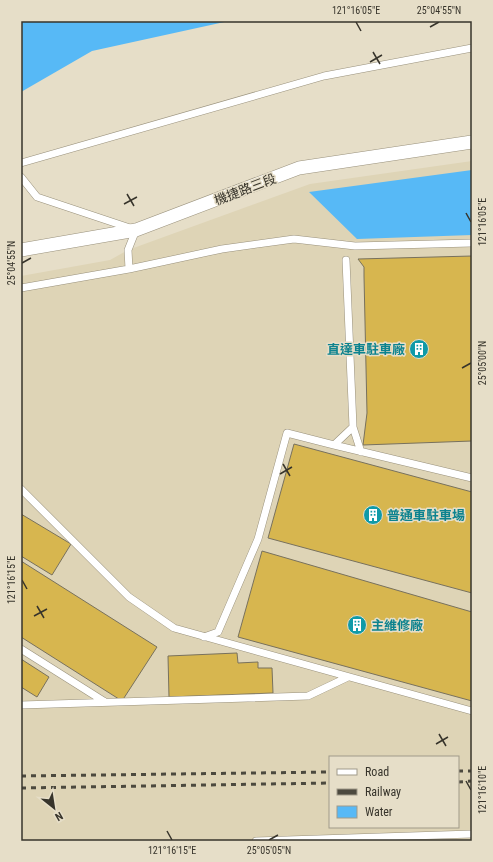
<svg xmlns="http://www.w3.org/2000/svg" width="493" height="862" viewBox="0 0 493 862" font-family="'Roboto Condensed','Noto Sans TC',sans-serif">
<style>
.built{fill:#ded4b6;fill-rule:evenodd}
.water{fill:#57b9f6}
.building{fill:#d7b64f;stroke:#78715d}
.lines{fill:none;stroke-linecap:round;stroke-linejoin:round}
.service-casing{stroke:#99917c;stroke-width:8}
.minor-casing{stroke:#99917c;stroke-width:14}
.service{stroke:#fff;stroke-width:7}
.minor{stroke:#fff;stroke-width:13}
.rail{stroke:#4c493e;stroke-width:3;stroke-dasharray:5 5;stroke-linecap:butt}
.ticks{fill:none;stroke:#37342b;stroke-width:1.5}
.labels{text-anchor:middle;stroke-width:3;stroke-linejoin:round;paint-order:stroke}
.street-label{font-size:13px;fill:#37342b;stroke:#e6dec8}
.culture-label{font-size:13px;font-weight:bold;fill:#0d838f;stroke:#e6dec8;text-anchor:start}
.neatline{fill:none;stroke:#37342b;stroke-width:1.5}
.ticks-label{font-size:10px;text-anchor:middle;fill:#37342b}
</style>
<rect width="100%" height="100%" fill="#e6dec8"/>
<!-- built -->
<path class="built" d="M472,161V841H21V276L110,260L128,250L310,184ZM330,757H458V827H330Z"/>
<!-- water -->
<path class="water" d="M21,21H229L92,51L21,92Z
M472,170V235L357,239L309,192Z"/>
<!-- building -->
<path class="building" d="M472,256V441L363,445L367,413L364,276V267L358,259Z
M294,444L472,492V593L268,538Z
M21,514L71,544L52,575L21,556Z
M262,551L472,612V701L238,637Z
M21,561L157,647L122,701L21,637Z
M237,653L238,663L258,662V668H272L273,693L169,697L168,656Z
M21,659L49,677L37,697L21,687Z"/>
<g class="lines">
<!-- service casing -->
<g class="service-casing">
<path id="service" d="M21,163L324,76L472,48
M21,177L37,197L136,230L128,250L129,269
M21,288L129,269L222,249L294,239L355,246L472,243
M353,427L361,452
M334,445L472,478
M21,489L129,597L174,628L472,711
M204,637L218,632L258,539L287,433L334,445L353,427L346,260
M21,649L105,702
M21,705L308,696L348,677
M256,841L472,834"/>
</g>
<!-- minor casing -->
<g class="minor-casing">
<path id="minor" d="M21,250L136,230L299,168L472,142"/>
</g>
<!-- service -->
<use href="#service" class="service"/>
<!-- minor -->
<use href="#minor" class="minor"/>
<!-- rail -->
<path class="rail" d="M458,771H472
M21,776L330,772
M458,782L472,781
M21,788L330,783"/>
</g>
<!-- ticks -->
<path class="ticks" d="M356,22L361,31M430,27L439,22M373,52L380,64M370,62L382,55M127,194L134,206M124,204L137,197M466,213L471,222M22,263L31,258M462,368L471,363M283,464L290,476M280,474L292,467M22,580L27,589M37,606L44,618M34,616L47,609M439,734L446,746M436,744L448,737M466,781L471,790M167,831L172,840M269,840L278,835"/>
<!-- icons -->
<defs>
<g id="building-disc" transform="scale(1)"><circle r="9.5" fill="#0f9aa8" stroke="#e6dec8"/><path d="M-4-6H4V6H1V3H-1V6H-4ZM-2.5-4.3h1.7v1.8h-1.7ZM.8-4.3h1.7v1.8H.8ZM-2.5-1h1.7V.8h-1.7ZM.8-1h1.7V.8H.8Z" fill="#fff"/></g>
</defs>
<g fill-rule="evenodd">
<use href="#building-disc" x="419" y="349"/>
<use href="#building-disc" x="373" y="515"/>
<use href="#building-disc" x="357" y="625"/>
</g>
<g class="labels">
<!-- street labels -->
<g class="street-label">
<text transform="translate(245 189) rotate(-21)" y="5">機捷路三段</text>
</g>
<!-- culture labels -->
<g class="culture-label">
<text x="405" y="354" text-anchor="end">直達車駐車廠</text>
<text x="387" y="520">普通車駐車場</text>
<text x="371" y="630">主維修廠</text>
</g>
</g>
<!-- border -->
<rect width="493" height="862" fill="none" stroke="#e6dec8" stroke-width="44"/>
<!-- legend -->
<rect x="329" y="756" width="130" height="72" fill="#e6dec8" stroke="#a09a89"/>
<rect x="337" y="769" width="20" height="6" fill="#ffffff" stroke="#a09a89"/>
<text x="365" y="776" font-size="12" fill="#37342b">Road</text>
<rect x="337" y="789" width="20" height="6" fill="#4c493e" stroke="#a09a89"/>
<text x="365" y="796" font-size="12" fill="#37342b">Railway</text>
<rect x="337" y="806" width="20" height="12" fill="#57b9f6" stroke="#a09a89"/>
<text x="365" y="816" font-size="12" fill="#37342b">Water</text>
<!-- north arrow -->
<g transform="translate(54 808) rotate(150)" stroke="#e6dec8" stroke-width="3" paint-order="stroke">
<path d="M0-3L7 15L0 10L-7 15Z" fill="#37342b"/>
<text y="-6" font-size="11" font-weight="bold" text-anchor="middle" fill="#37342b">N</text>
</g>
<rect x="22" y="22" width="449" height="818" class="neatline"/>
<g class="ticks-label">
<text x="356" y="14">121°16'05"E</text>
<text x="439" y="14">25°04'55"N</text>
<text transform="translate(482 222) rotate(-90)" y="4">121°16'05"E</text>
<text transform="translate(11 263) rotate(-90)" y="4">25°04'55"N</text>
<text transform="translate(482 363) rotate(-90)" y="4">25°05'00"N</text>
<text transform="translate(11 580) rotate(-90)" y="4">121°16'15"E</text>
<text transform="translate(482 790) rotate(-90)" y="4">121°16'10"E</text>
<text x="172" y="854">121°16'15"E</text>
<text x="269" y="854">25°05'05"N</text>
</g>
</svg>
